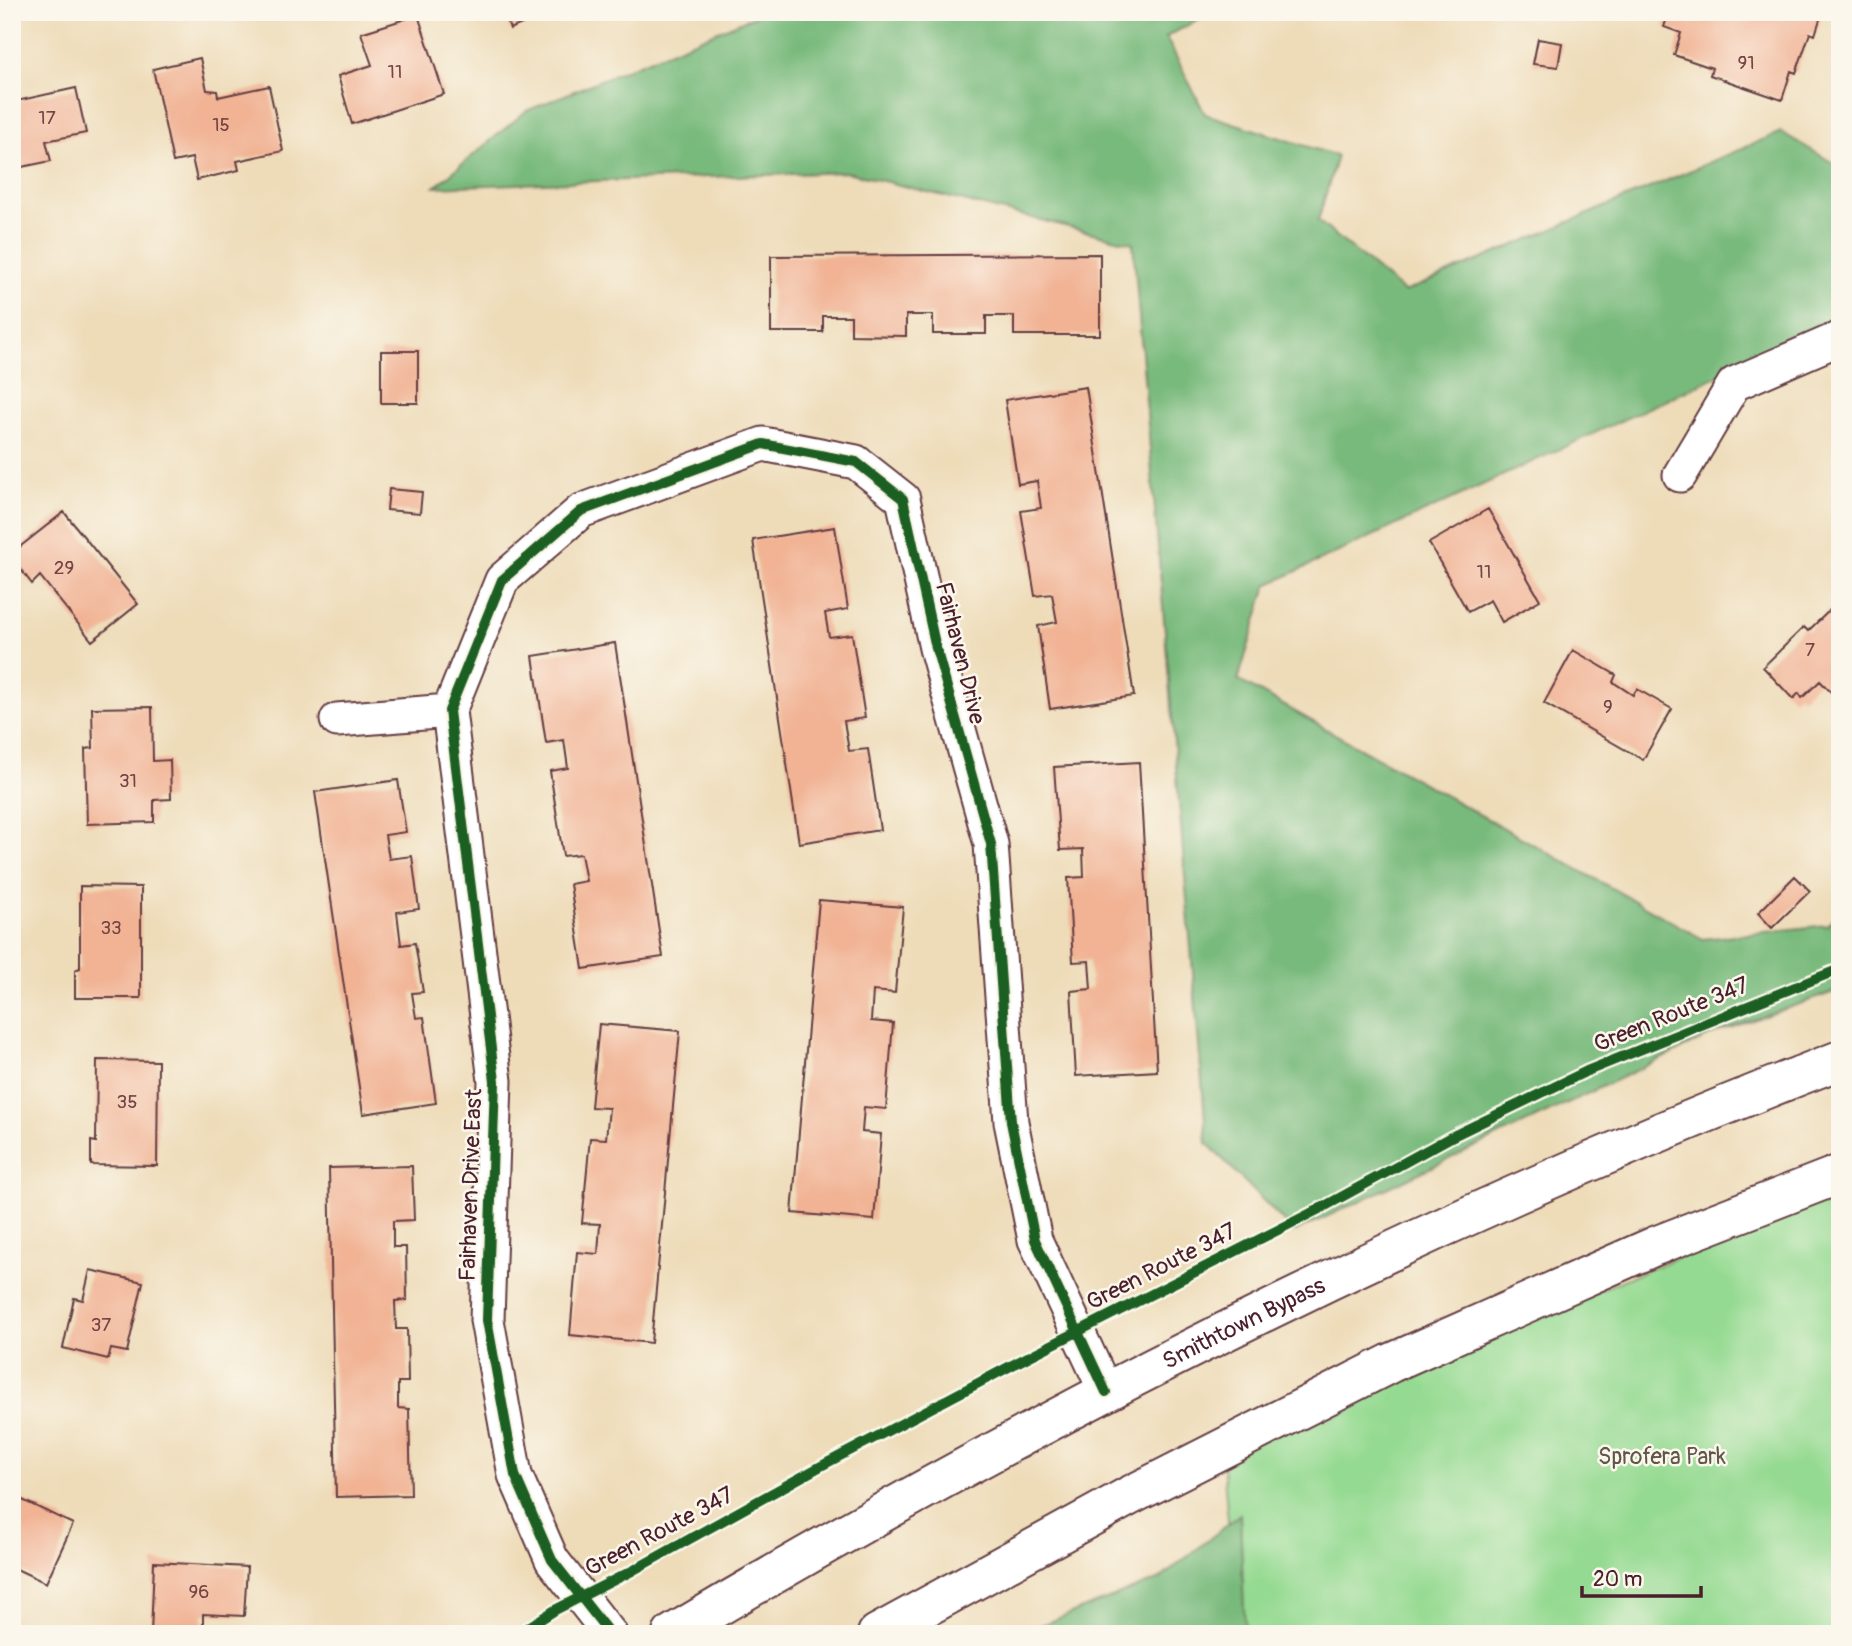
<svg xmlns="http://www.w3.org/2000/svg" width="1852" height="1646" viewBox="0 0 1852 1646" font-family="Pangolin,sans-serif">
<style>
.green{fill:#95da92;stroke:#707c5e;stroke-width:2}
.forest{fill:#78ba7c;stroke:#616c54;stroke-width:2}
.building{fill:#f1b394}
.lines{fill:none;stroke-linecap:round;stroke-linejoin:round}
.minor-casing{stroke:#633b40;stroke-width:37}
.trunk-casing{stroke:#633b40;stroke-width:42}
.minor{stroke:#fff;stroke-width:33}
.trunk{stroke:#fff;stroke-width:38}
.cycleway-casing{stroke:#fbf7ec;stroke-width:15}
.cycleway{stroke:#1b5e20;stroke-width:10}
.labels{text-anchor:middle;stroke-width:5;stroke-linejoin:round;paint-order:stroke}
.number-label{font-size:19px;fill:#744445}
.street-label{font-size:23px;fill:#4a1f2b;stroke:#fbf7ec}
.park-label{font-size:23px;fill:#60574a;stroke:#fbf7ec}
</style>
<rect width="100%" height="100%" fill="#fbf7ec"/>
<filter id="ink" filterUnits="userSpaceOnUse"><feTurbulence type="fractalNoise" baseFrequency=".0143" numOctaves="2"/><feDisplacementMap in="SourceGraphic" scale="14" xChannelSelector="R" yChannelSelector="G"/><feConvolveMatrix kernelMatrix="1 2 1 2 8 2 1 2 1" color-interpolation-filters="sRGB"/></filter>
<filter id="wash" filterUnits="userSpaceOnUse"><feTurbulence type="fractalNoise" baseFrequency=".00686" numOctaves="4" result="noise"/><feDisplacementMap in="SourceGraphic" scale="28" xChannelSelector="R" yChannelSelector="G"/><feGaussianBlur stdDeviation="1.57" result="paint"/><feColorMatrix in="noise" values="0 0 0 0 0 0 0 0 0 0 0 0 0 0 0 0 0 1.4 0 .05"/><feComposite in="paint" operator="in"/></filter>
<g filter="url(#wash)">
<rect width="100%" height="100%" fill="#eedcb9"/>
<!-- green -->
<path class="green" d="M1840,1190V1634H1238L1222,1452L1546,1312Z"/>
<!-- forest -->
<path class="forest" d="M764,12H1212L1166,37L1205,114L1337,156L1318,221L1404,292L1781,132L1840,167V319L1267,585L1238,680L1703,939L1827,925L1840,911V990L1718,1032L1294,1232L1207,1143L1133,243L847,172L435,187L526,111Z
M1240,1514L1245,1634H1018L1160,1579Z"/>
<g id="blocks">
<!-- building -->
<path class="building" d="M503,12H551L510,29Z
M582,12H603L585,20Z
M1669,12H1819L1822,13L1815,35L1810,33L1796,73L1791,71L1782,100L1710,75L1712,68L1674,55L1681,33L1664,27Z
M418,15L444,94L352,124L338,76L372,65L361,33Z
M1538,39L1562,43L1558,67L1533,64Z
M200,58L207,90L217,91L218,97L269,86L283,151L237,161L239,170L197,180L192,158L173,162L153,69Z
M76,88L86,133L46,141L51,161L12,169V102Z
M1100,254V335H1014V316H986V334H933V315H906V336L851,335V316H823V332H771V256Z
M381,351H418V403H381Z
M1086,387L1134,696L1050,709L1038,626L1057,622L1052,594L1035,596L1021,511L1041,508L1037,481L1018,484L1005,400Z
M389,489L422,492L420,513L387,510Z
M1488,509L1540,600L1502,622L1490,600L1468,612L1429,543Z
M64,512L138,604L92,641L40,576L32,584L12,558V553Z
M835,527L848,609L825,613L829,637L852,634L865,718L844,721L849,751L868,749L880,830L799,843L753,540Z
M1831,609L1837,612L1840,609V701L1820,681L1802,698L1799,693L1793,699L1763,667L1804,627L1808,631Z
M615,643L663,957L583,969L570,884L586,881L581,854L563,856L550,771L568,768L564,740L546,743L533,656Z
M1573,650L1616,675L1613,682L1633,695L1637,689L1672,709L1643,760L1544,703Z
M152,707L153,761L170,760L171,799L154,800V822L87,824L85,749L93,748L92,708Z
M1139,762L1157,1071L1076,1076L1071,991L1091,989L1089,961L1073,962L1068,878L1084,877L1083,849L1060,850L1054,767Z
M398,780L406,832L385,835L389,859L412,856L419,909L397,912L401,945L415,943L423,992L412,993L416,1018L424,1017L436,1103L363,1114L315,792Z
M1795,876L1810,891L1772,928L1758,913Z
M80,886L141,887V998H75V970L80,968Z
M819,900L903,907L895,993L873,991L871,1021L893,1023L886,1109L864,1107L862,1132L881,1134L874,1220L792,1213Z
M599,1024L680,1031L651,1343L570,1335L577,1252L598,1254L600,1224L582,1223L590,1138L606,1139L609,1108L591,1107Z
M97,1060L158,1061L157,1166L91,1165V1141L96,1142Z
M412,1166L414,1220L393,1221V1247H406L407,1300L395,1301L396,1329H407L408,1382H398V1408L409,1409L411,1495L336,1497L329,1168Z
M90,1270L143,1282L127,1352L111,1349L108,1359L63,1348L74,1298L83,1300Z
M12,1495L73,1524L46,1583L12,1567Z
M154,1562L247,1567L244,1616L203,1614V1634H151Z"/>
</g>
</g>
<g filter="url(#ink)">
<use href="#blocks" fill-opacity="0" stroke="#633b40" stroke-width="2"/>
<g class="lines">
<!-- minor casing -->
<g class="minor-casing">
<path id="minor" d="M1680,475L1734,384L1840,338
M337,720L449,711
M610,1634L552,1560L515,1475L487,1320L495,1081L449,711L502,580L581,511L763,444L856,462L903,499L936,648L991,844L1011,1122L1035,1240L1106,1392"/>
</g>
<!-- trunk casing -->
<g class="trunk-casing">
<g id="trunk">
<path id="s1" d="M672,1634C1045,1412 1434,1216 1840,1060"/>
<path d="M877,1634L1129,1496L1391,1363L1655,1246L1840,1174"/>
</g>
</g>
<!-- minor -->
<use href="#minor" class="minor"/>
<!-- trunk -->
<use href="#trunk" class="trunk"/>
<!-- cycleway casing -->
<g class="cycleway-casing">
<path id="cycleway" d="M518,1634L555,1610L632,1571L823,1465L1022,1360L1325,1206L1451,1137L1587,1071L1840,969
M610,1634L552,1560L515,1475L487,1320L495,1081L449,711L502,580L581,511L763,444L856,462L903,499L936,648L991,844L1011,1122L1035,1240L1106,1392"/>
</g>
<!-- cycleway -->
<use href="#cycleway" class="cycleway"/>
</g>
</g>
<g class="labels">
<!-- number labels -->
<g class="number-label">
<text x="1746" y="69">91</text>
<text x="395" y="78">11</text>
<text x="47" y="124">17</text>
<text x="221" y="131">15</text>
<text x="64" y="574">29</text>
<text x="1484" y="578">11</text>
<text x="1810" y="656">7</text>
<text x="1608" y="713">9</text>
<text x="128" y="787">31</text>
<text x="111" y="934">33</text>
<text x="127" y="1108">35</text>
<text x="101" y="1331">37</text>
<text x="199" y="1598">96</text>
</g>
<!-- street labels -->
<g class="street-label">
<text transform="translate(961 653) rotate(76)" y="8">Fairhaven Drive</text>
<text transform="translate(1671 1014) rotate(-22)" y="8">Green Route 347</text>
<text transform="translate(470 1185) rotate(-88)" y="8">Fairhaven Drive East</text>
<text transform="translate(1161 1266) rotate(-27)" y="8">Green Route 347</text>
<text dy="8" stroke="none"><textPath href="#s1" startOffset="651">Smithtown Bypass</textPath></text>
<text transform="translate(659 1531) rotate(-28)" y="8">Green Route 347</text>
</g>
<!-- park labels -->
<g class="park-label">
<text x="1662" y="1464">Sprofera Park</text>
</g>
</g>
<!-- margin -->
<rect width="1852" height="1646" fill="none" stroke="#fbf7ec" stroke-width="42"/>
<!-- scale -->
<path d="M1582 1586v10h119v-10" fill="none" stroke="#4a1f2b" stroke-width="3.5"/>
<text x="1593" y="1586" font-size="21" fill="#4a1f2b" stroke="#fbf7ec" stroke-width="5" paint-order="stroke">20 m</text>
</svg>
